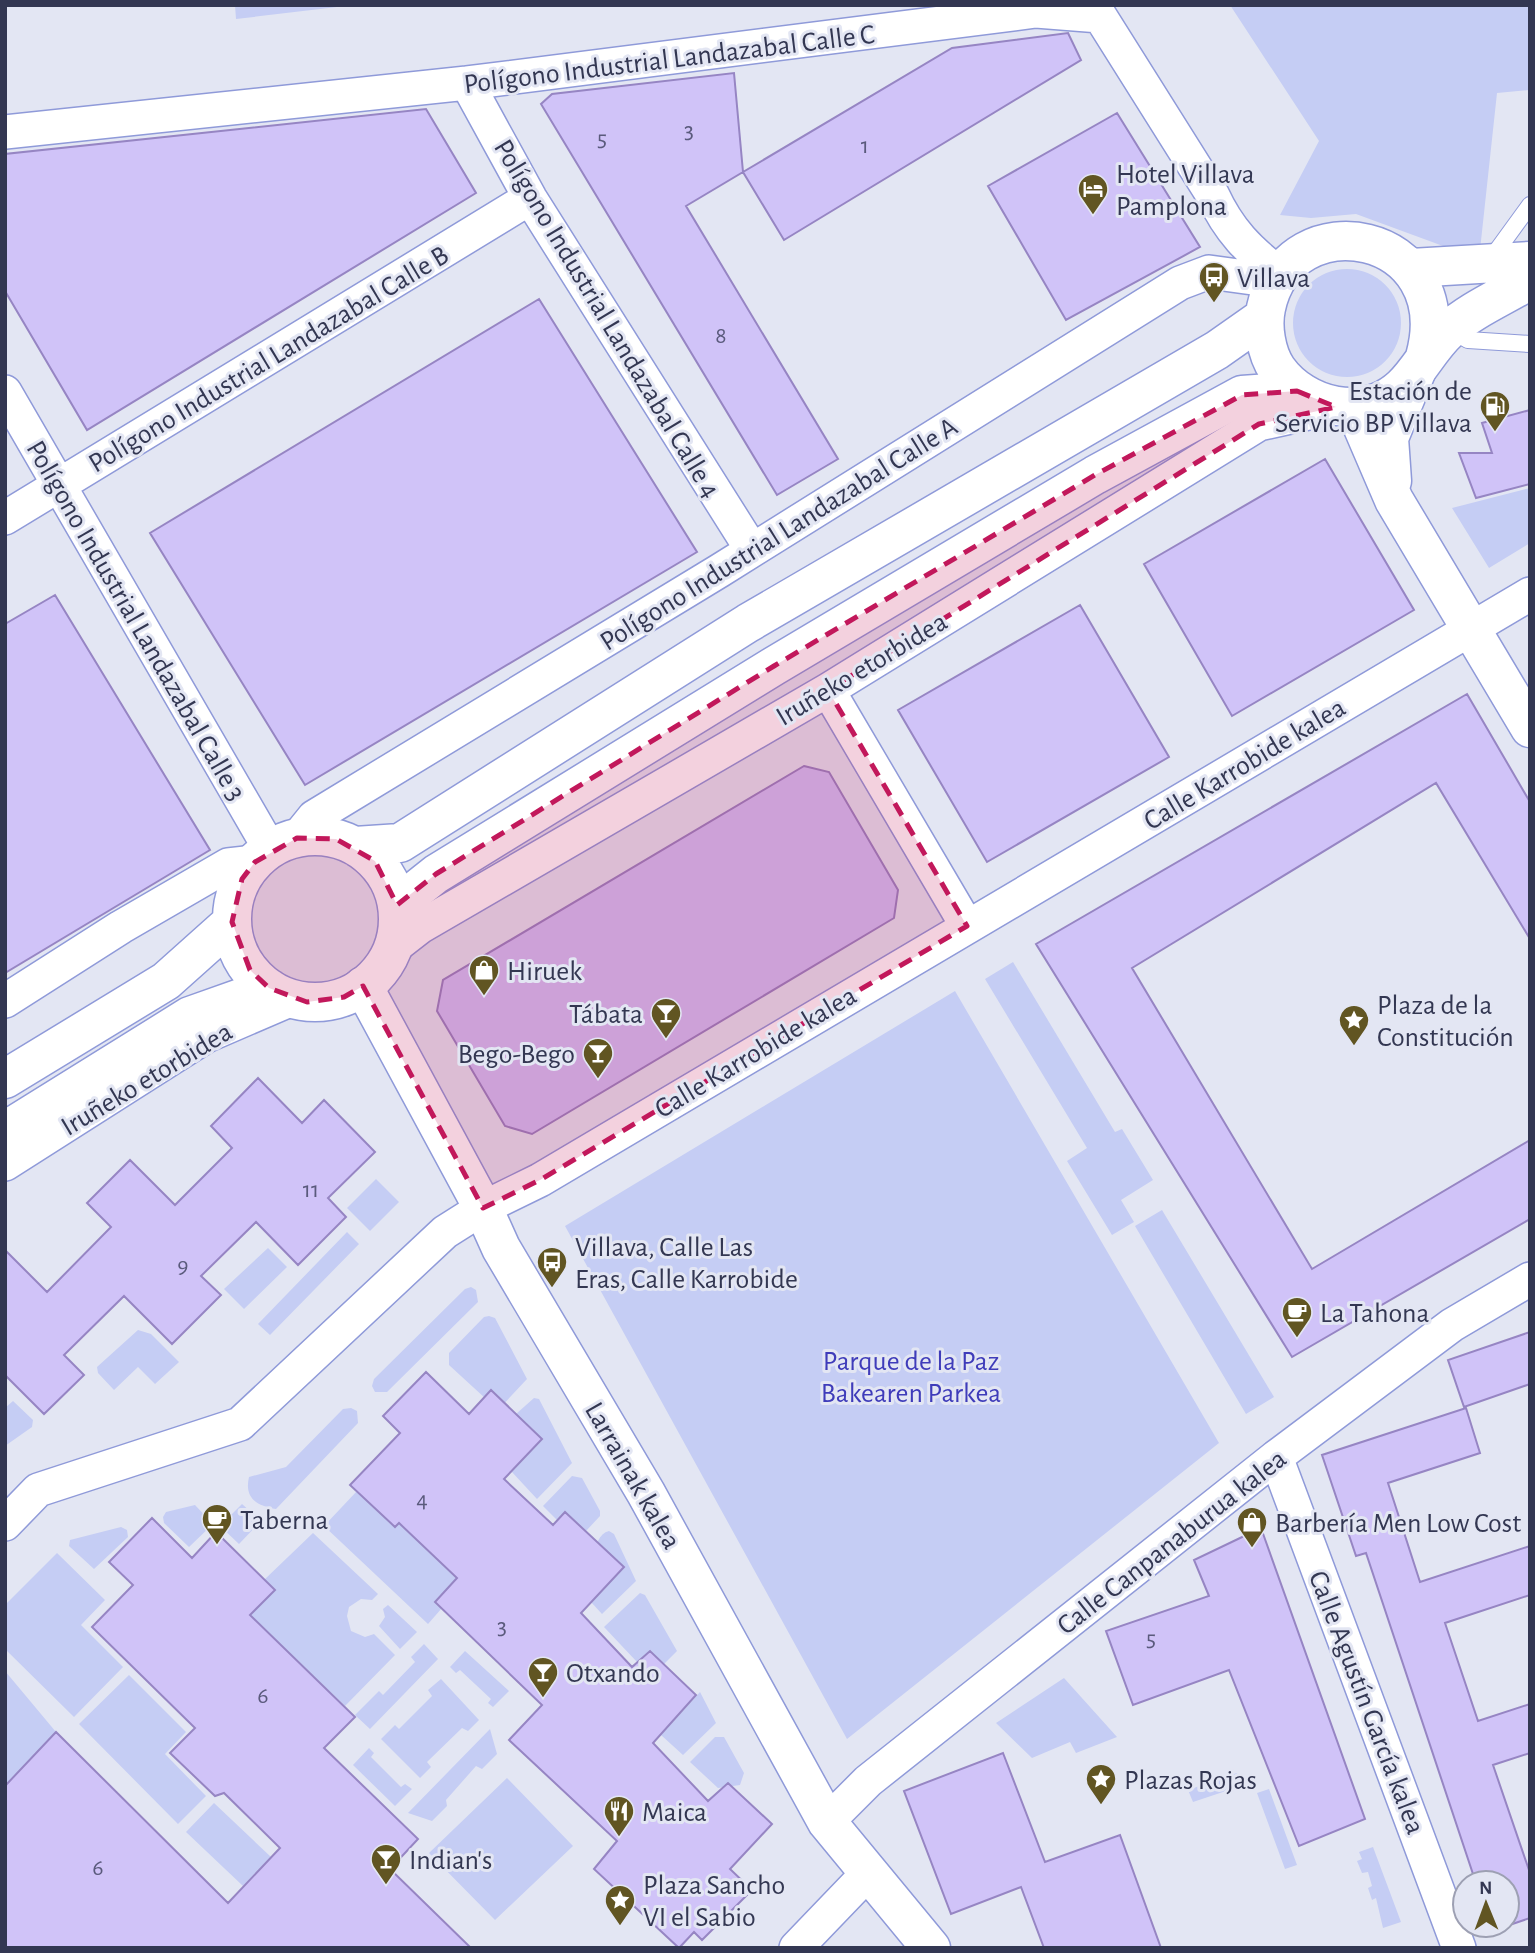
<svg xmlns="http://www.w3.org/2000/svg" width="1535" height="1953" viewBox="0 0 1535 1953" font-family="'Alegreya Sans',sans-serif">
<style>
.green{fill:#c5cdf4}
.building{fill:#d0c3f8;stroke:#9685c3;stroke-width:2}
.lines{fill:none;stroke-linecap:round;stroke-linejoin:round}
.service-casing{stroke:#8f9ad9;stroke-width:18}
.minor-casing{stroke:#8f9ad9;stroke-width:36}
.tertiary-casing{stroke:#8f9ad9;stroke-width:41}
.secondary-casing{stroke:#8f9ad9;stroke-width:41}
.service{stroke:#fff;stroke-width:16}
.minor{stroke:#fff;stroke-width:33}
.tertiary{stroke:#fff;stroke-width:38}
.secondary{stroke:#fff;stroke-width:38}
.marked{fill:#c2185b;fill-opacity:0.2;stroke:#c2185b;stroke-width:5;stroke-dasharray:14 9;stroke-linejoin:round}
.labels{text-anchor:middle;stroke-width:6;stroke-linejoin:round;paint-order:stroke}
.number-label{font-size:24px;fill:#5a5a7c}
.street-label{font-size:28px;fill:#333752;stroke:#e3e6f3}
.poi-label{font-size:28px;fill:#333752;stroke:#e3e6f3;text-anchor:start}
.park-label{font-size:28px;fill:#3f3cba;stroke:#e3e6f3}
</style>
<rect width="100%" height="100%" fill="#e3e6f3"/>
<!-- green -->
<path class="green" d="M235,5H354L236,19Z
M1230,5H1530V90L1497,93L1480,250L1443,246L1356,214L1311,218L1280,215L1319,141Z
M1293 323a54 54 0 1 1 108 0a54 54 0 1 1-108 0Z
M1530,488V543L1489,568L1452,508Z
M1013,962L1115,1132L1122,1129L1153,1180L1121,1200L1134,1222L1112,1235L1067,1161L1087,1148L985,979Z
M955,991L1219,1443L847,1739L565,1226Z
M376,1179L399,1202L370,1231L347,1208Z
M1162,1210L1274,1397L1246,1414L1135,1226Z
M347,1232L359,1244L270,1335L258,1324Z
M268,1248L287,1267L244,1309L224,1289Z
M471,1287L476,1290L478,1302L387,1392H375L372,1386L374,1379L465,1289Z
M489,1316L495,1318L527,1379L498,1410L449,1365V1353L484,1317Z
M138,1330L151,1334L179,1362L155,1384L138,1367L114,1390L98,1373L97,1367Z
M534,1398L539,1399L572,1463L537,1499L511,1471L542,1439L516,1414Z
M13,1401L33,1420L32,1427L5,1446V1408Z
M351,1408L357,1411L358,1423L276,1509C257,1506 244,1498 249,1477L286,1467L343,1409Z
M572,1476L582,1478L600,1511V1516L586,1531L565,1512L557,1520L543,1506Z
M357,1491L395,1527L399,1523L457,1578L435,1601L442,1608L428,1624L324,1526Z
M242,1504L261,1521L239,1544L220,1526Z
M195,1505L213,1524L189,1547L164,1523L163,1517L166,1512Z
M121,1527L127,1530L128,1537L94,1569L69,1546L70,1540Z
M609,1531L614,1534L636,1581L602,1614L591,1602C592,1584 589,1535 609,1531Z
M313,1533L378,1594L372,1600L361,1599L349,1607L347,1616L351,1631L365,1637L374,1634L395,1655L345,1706L250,1615L275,1590L264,1580Z
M57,1553L105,1600L81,1625L123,1667L74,1717L5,1649V1605Z
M640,1593L645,1595L677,1651L664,1664L650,1651L637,1662L604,1627Z
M388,1605L417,1632L400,1649L379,1626L385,1617L383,1609Z
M424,1644L438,1659L370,1729L355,1715L379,1691L383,1695L415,1662L411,1657Z
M465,1651L509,1691L493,1707L488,1703L491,1699L460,1670L456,1673L450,1667Z
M5,1671L56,1732L5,1786Z
M129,1675L186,1732L165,1754L206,1796L178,1824L79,1724Z
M1064,1678L1117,1737L1076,1753L1070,1742L1032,1758L996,1723Z
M441,1679L479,1720L468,1731L462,1728L427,1762L431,1767L420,1778L381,1739L395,1725L399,1729L432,1696L428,1690Z
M700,1692L716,1723L683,1755L661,1735Z
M490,1729L497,1754L482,1769L476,1766L446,1800L447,1806L432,1821L408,1813Z
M715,1737H724L744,1773L740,1785L718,1788L690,1762Z
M369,1748L374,1753L371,1757L401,1787L405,1784L412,1789L395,1806L353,1765Z
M1237,1773L1241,1786L1193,1802L1188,1790Z
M507,1778L573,1846L495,1920L429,1853Z
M1269,1789L1297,1865L1285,1869L1257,1793Z
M214,1803L271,1857L243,1886L186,1832Z
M1373,1847L1401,1922L1383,1928L1376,1898L1372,1900L1368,1888L1372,1886L1368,1872L1362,1873L1357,1861L1362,1859L1359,1852Z"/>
<!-- building -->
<path class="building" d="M1068,33L1081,60L784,240L743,172L952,48Z
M734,73L743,172L686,206L838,459L777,495L541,104L552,94Z
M426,109L476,193L87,430L5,291V154Z
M1117,113L1200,247L1066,320L988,186Z
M539,299L697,552L305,785L150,533Z
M1530,410V484L1476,498L1459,453H1492L1482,423Z
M1325,459L1414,610L1232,716L1144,564Z
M55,595L210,850L5,973V624Z
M1080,605L1169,757L987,862L898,710Z
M1467,694L1530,802V939L1436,783L1132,968L1312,1269L1530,1140V1219L1292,1357L1036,944Z
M804,766L829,772L898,890L894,918L532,1134L505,1126L437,1011L443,980Z
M258,1078L302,1123L324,1100L375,1152L328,1198L346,1217L298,1265L256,1222L201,1276L221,1295L172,1344L124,1296L64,1355L84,1375L44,1414L5,1375V1250L47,1292L111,1227L87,1203L130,1160L175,1205L232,1148L211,1126Z
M1530,1332V1384L1464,1407L1448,1360Z
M426,1372L469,1414L491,1390L542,1439L504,1479L553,1525L565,1512L624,1567L581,1613L632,1667L650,1651L696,1695L653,1743L708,1801L728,1783L772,1824L730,1869L752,1890L702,1940L694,1932L679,1948L594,1869L617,1841L509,1740L542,1705L435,1602L457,1578L399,1523L395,1527L350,1485L400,1433L383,1416Z
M1466,1408L1480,1453L1388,1483L1420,1582L1530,1546V1595L1445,1623L1478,1721L1530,1704V1753L1493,1765L1530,1873V1918L1492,1931L1490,1925H1507V1883H1476L1366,1553L1356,1556L1322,1455Z
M152,1518L192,1558L216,1532L275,1590L250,1615L355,1717L324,1748L418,1839L390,1869L471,1948H5V1786L56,1732L228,1903L280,1848L224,1793L215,1796L170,1753L195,1728L92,1627L133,1585L109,1562Z
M1261,1528L1365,1819L1299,1846L1229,1670L1133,1705L1106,1631L1209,1596L1194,1560Z
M1003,1753L1045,1862L1120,1835L1161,1948H1044L1021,1887L951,1914L904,1791Z"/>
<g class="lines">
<!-- service casing -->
<g class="service-casing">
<path id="service" d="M1490,260L1530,205
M1451,330L1468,340L1530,344"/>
</g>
<!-- minor casing -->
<g class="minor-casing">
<path id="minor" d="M467,83L530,198L752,550
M5,132L467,83L1036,11L1100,16L1212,194C1229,231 1249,251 1280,274
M5,392L270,849
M5,518L530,198
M828,690L967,926
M297,838L314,817L719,571L1180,283L1209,272L1275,281
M393,948L420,927L828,690L1259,424L1336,407
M5,1001L121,927L228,865L255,862
M5,1164L206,1036L292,999
M1276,1457L1459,1948
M5,1524L38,1490L240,1424L445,1232L483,1208L540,1180L1530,594
M827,1822L868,1781L1276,1457L1452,1325L1530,1279
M796,1948L869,1872"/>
</g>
<!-- tertiary casing -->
<g class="tertiary-casing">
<path id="tertiary" d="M1354,407L1394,500L1530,728
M1392,481L1389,438L1416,372
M363,986L483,1208L501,1248L646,1493L827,1822L931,1948"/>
</g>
<!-- secondary casing -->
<g class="secondary-casing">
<path id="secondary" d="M1411,268L1530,261
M1425,357C1460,230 1289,198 1266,308C1262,326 1266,353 1277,369C1305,408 1364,422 1402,387C1420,370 1430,347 1449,330C1471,310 1504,296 1530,280
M232 919a83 83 0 1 1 166 0a83 83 0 1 1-166 0Z
M355,846L400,843L748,623L1217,350L1264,317
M397,905L436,874L774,666L1095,475L1242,395L1297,391
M5,1079L166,981L232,922
M5,1131L190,1016L269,988"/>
</g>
<!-- service -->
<use href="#service" class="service"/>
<!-- minor -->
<use href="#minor" class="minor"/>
<!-- tertiary -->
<use href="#tertiary" class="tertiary"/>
<!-- secondary -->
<use href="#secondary" class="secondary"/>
</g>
<!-- marked area -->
<path class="marked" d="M1297,391L1336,407L1259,424L828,690L967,926L540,1180L483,1208L363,986L344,997L307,1002L269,988L250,970L232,922L242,879L255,862L297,838L336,839L375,861L397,905L436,874L774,666L1095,475L1242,395Z"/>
<!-- icons -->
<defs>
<g id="hotel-pin" transform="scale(1.575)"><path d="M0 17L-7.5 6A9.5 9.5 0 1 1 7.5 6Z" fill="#615522" stroke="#e3e6f3"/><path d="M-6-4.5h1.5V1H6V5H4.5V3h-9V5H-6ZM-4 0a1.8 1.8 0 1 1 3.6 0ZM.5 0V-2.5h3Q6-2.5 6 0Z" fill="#fff"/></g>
<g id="bus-pin" transform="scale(1.575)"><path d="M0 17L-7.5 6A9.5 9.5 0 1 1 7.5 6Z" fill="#615522" stroke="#e3e6f3"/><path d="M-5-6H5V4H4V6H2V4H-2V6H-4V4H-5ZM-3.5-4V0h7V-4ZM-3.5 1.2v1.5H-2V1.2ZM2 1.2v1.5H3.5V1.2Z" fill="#fff"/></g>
<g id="fuel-pin" transform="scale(1.575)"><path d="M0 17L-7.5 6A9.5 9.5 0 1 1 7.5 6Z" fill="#615522" stroke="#e3e6f3"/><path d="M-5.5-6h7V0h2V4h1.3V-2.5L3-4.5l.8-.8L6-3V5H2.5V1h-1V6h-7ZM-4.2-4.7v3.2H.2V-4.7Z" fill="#fff"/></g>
<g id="shop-pin" transform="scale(1.575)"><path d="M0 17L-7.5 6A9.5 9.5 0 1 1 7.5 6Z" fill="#615522" stroke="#e3e6f3"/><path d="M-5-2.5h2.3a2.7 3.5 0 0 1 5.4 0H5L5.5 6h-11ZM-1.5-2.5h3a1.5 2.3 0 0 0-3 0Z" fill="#fff"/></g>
<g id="bar-pin" transform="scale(1.575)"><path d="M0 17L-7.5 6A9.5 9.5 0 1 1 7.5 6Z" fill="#615522" stroke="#e3e6f3"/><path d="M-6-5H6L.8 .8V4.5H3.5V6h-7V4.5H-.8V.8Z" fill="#fff"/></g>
<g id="sight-pin" transform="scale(1.575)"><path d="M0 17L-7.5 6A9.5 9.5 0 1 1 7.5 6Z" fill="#615522" stroke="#e3e6f3"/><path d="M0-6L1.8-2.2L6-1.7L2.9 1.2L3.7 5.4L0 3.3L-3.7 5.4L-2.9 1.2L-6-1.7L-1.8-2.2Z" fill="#fff"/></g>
<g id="cafe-pin" transform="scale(1.575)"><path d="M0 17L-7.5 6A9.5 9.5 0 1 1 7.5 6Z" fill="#615522" stroke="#e3e6f3"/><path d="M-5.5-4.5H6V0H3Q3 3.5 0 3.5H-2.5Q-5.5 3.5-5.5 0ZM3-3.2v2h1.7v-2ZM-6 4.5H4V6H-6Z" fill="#fff"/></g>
<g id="restaurant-pin" transform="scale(1.575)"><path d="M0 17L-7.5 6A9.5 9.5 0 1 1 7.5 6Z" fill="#615522" stroke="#e3e6f3"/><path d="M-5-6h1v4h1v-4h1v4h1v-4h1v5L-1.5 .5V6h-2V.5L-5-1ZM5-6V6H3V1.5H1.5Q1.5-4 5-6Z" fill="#fff"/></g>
</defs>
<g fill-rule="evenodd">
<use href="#hotel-pin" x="1093" y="189"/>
<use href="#bus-pin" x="1214" y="277"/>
<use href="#fuel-pin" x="1495" y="406"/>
<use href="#shop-pin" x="484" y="970"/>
<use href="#bar-pin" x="666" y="1013"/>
<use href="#sight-pin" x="1354" y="1020"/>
<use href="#bar-pin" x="598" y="1053"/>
<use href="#bus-pin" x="552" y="1262"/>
<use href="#cafe-pin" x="1297" y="1312"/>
<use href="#cafe-pin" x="217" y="1519"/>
<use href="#shop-pin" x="1252" y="1522"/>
<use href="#bar-pin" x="543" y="1672"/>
<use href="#sight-pin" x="1101" y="1779"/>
<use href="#restaurant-pin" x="619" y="1811"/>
<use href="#bar-pin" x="386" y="1859"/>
<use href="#sight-pin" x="620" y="1900"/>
</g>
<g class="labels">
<!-- number labels -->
<g class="number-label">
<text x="689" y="138">3</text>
<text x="602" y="146">5</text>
<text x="865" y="153">1</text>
<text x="721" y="343">8</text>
<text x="311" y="1197">11</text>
<text x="183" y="1273">9</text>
<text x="422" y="1507">4</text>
<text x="502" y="1634">3</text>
<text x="1151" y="1646">5</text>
<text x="263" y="1703">6</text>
<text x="98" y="1875">6</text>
</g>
<!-- street labels -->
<g class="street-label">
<text transform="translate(669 58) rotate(-7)" y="10">Polígono Industrial Landazabal Calle C</text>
<text transform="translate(608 318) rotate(59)" y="10">Polígono Industrial Landazabal Calle 4</text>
<text transform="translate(268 358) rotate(-31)" y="10">Polígono Industrial Landazabal Calle B</text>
<text transform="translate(778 533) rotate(-32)" y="10">Polígono Industrial Landazabal Calle A</text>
<text transform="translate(137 620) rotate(60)" y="10">Polígono Industrial Landazabal Calle 3</text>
<text transform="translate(861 668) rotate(-31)" y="10">Iruñeko etorbidea</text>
<text transform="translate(1244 763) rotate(-31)" y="10">Calle Karrobide kalea</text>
<text transform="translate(755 1051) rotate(-31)" y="10">Calle Karrobide kalea</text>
<text transform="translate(146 1078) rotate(-31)" y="10">Iruñeko etorbidea</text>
<text transform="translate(634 1475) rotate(60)" y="10">Larrainak kalea</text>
<text transform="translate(1171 1541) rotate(-38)" y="10">Calle Canpanaburua kalea</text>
<text transform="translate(1368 1702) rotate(69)" y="10">Calle Agustín García kalea</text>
</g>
<!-- poi labels -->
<g class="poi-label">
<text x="1116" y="183">Hotel Villava<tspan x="1116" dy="32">Pamplona</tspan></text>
<text x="1237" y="287">Villava</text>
<text x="1472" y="400" text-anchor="end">Estación de<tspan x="1472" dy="32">Servicio BP Villava</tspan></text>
<text x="507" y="980">Hiruek</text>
<text x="1377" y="1014">Plaza de la<tspan x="1377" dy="32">Constitución</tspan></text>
<text x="643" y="1023" text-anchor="end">Tábata</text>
<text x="575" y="1063" text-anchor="end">Bego-Bego</text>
<text x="575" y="1256">Villava, Calle Las<tspan x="575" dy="32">Eras, Calle Karrobide</tspan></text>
<text x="1320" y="1322">La Tahona</text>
<text x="240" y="1529">Taberna</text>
<text x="1275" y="1532">Barbería Men Low Cost</text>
<text x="566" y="1682">Otxando</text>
<text x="1124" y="1789">Plazas Rojas</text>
<text x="642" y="1821">Maica</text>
<text x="409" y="1869">Indian's</text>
<text x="643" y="1894">Plaza Sancho<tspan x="643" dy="32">VI el Sabio</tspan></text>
</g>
<!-- park labels -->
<g class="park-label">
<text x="911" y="1370">Parque de la Paz<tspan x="911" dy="32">Bakearen Parkea</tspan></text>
</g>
</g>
<!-- border -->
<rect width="1535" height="1953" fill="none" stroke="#333752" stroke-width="14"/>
<!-- north arrow -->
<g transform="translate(1486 1904) rotate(359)"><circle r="33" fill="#e3e6f3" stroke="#9da0b3" stroke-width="2"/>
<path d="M0-5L12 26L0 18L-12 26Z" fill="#615522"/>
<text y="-10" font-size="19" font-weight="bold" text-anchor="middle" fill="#333752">N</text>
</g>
</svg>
